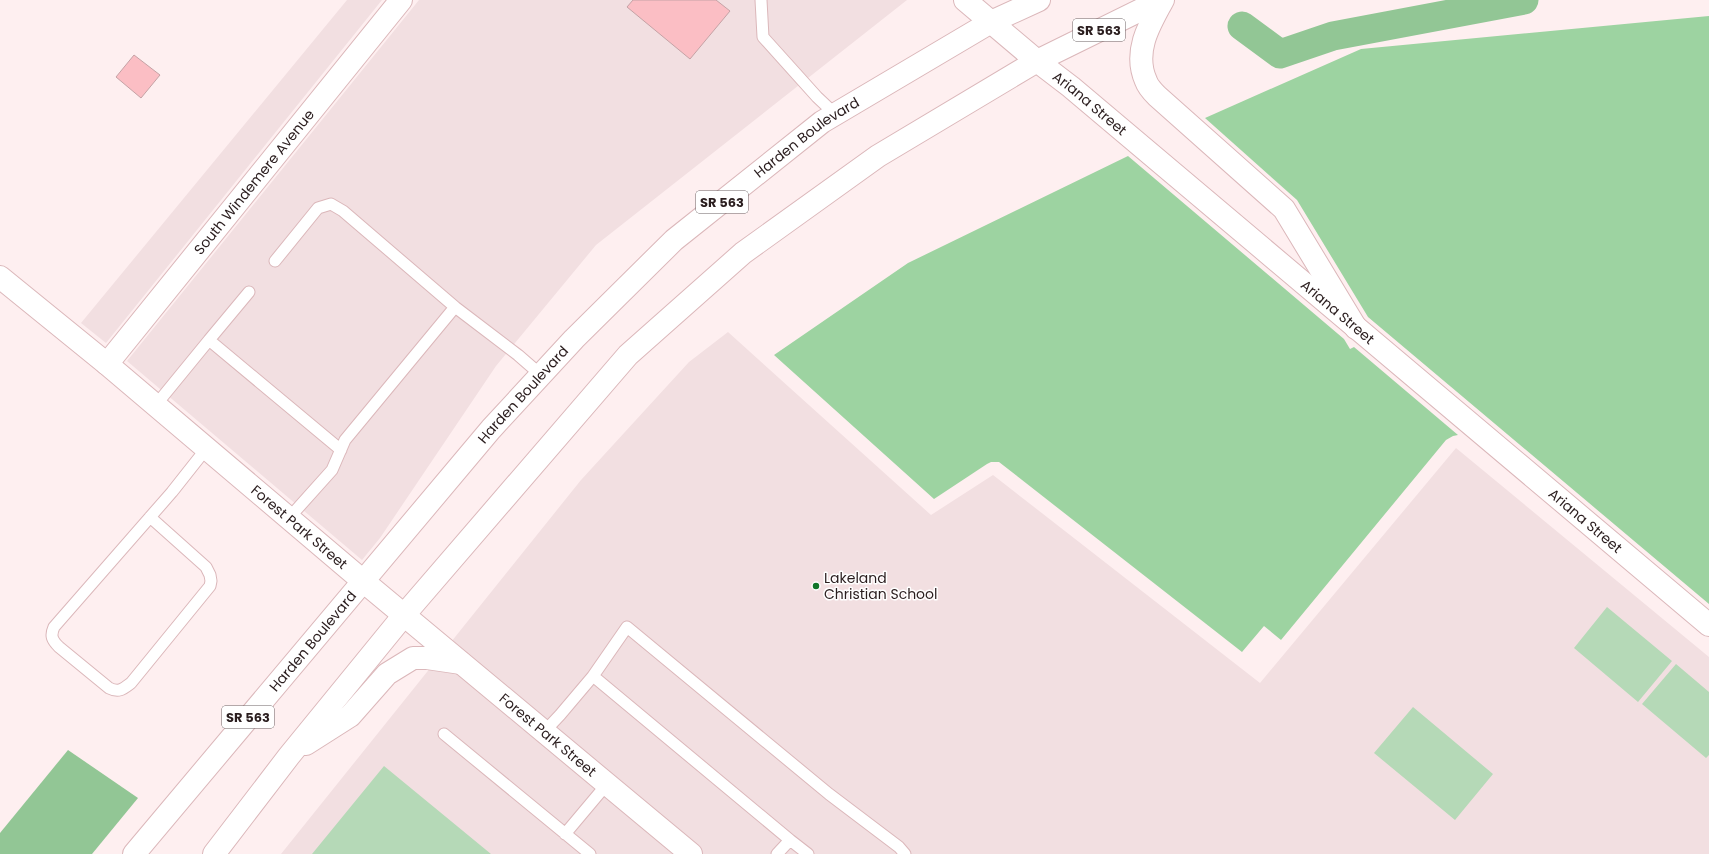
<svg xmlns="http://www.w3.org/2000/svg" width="1709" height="854" viewBox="0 0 1709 854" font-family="Poppins,sans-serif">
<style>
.built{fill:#f2dfe1}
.green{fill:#b5d9b7}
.forest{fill:#9dd3a1}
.water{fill:#92c695}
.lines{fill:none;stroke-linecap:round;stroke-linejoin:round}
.canal{stroke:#92c695;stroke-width:29}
.building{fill:#fbbec4;stroke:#c5a2a5}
.service-casing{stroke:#dbb7ba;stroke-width:13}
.minor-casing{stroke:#dbb7ba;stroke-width:24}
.tertiary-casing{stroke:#dbb7ba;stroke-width:24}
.primary-casing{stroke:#dbb7ba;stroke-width:24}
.service{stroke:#fff;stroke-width:11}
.minor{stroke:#fff;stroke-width:22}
.tertiary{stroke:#fff;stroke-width:22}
.primary{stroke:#fff;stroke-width:22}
.poi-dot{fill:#107629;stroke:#fff;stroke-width:1.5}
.labels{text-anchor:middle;stroke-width:3;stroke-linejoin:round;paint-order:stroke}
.shield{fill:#fff;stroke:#6a6162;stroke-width:1}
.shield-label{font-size:13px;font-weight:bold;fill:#2a1d1e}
.street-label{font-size:14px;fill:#2a1d1e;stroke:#fff}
.poi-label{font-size:14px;fill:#2a1d1e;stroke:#fff;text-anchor:start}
</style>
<rect width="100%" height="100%" fill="#feeff0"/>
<!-- built -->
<path class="built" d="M347,0H382L106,343L81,323Z
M419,0H907L596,245L496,366L380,538L362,560L127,361Z
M728,332L931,515L993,475L1260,683L1456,448L1709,657V854H281L581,480L689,362Z"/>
<!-- green -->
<path class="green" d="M1607,607L1672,661L1638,702L1574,648Z
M1676,664L1709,692V755L1706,758L1642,704Z
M1413,707L1493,774L1455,820L1374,753Z
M384,766L491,854H312Z"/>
<!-- forest -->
<path class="forest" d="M1709,16V604L1368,317L1297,200L1205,118L1361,49Z
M1128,156L1344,339L1350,349L1354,347L1458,435L1453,436L1446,440L1281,640L1264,626L1242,652L999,462H991L987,464L934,499L774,355L908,263Z"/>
<!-- water -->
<path class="water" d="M68,750L138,798L92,854H0V833Z"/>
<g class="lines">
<!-- canal -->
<path class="canal" d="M1242,26L1280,54L1333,36L1524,0"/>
</g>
<!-- building -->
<path class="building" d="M633,0H716L730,11L690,59L627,7Z
M134,55L160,75L141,98L116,77Z"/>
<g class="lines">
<!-- service casing -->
<g class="service-casing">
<path id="service" d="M761,0L763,37L817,97L835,114
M275,261L318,208L331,204L343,211L455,307
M209,340L249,292
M155,406L209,340L341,450
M150,517L206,567L210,575L211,581L210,586L131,683C123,689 119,693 109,688L59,647C52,640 50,636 54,627L172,492L206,449
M289,518L332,470L345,440L455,307L518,355L541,375
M593,676L627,627L829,794L899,847L905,854
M544,732L560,715L593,676L790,840L777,854
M444,734L590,854
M565,834L607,784
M790,840L808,854"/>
</g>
<!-- minor casing -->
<g class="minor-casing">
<g id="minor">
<path id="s1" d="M0,277L107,364L363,581L691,854"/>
<path id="s2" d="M107,364L401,0"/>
</g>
</g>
<!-- tertiary casing -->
<g class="tertiary-casing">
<g id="tertiary">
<path id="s3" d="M965,0L1037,61L1071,87L1709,625"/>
</g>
</g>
<!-- primary casing -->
<g class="primary-casing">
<g id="primary">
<path d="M1163,0C1149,25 1133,52 1146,81C1148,87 1153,92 1157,96L1284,209L1356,328"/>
<path d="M306,744L350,716L387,674L413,658H427L461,663"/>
<path id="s4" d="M134,854L491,429L574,339L674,240L822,122L991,22L1039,0"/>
<path d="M214,854L289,756L404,615L628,355L743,253L878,156L1037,61L1161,0"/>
</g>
</g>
<!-- service -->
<use href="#service" class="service"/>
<!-- minor -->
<use href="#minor" class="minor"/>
<!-- tertiary -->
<use href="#tertiary" class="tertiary"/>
<!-- primary -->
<use href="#primary" class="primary"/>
</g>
<!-- markers -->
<circle class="poi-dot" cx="816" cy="586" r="4"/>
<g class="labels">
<!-- shield labels -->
<g class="shield">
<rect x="1073" y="19" width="52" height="22" rx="3"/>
<rect x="696" y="191" width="52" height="22" rx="3"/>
<rect x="222" y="706" width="52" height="22" rx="3"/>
</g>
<g class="shield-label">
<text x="1099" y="35">SR 563</text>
<text x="722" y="207">SR 563</text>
<text x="248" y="722">SR 563</text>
</g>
<!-- street labels -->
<g class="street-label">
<text dy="5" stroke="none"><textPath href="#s3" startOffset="162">Ariana Street</textPath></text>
<text dy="5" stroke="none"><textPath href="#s4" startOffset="986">Harden Boulevard</textPath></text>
<text dy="5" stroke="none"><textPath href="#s2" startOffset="234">South Windemere Avenue</textPath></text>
<text dy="5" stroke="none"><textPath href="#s3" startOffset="486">Ariana Street</textPath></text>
<text dy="5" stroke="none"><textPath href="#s4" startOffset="602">Harden Boulevard</textPath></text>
<text dy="5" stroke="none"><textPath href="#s3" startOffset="810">Ariana Street</textPath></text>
<text dy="5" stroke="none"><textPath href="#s1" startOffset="390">Forest Park Street</textPath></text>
<text dy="5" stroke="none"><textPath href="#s4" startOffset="278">Harden Boulevard</textPath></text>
<text dy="5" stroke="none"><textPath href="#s1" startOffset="714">Forest Park Street</textPath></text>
</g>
<!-- poi labels -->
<g class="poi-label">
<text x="824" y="583">Lakeland<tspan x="824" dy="16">Christian School</tspan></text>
</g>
</g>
</svg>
